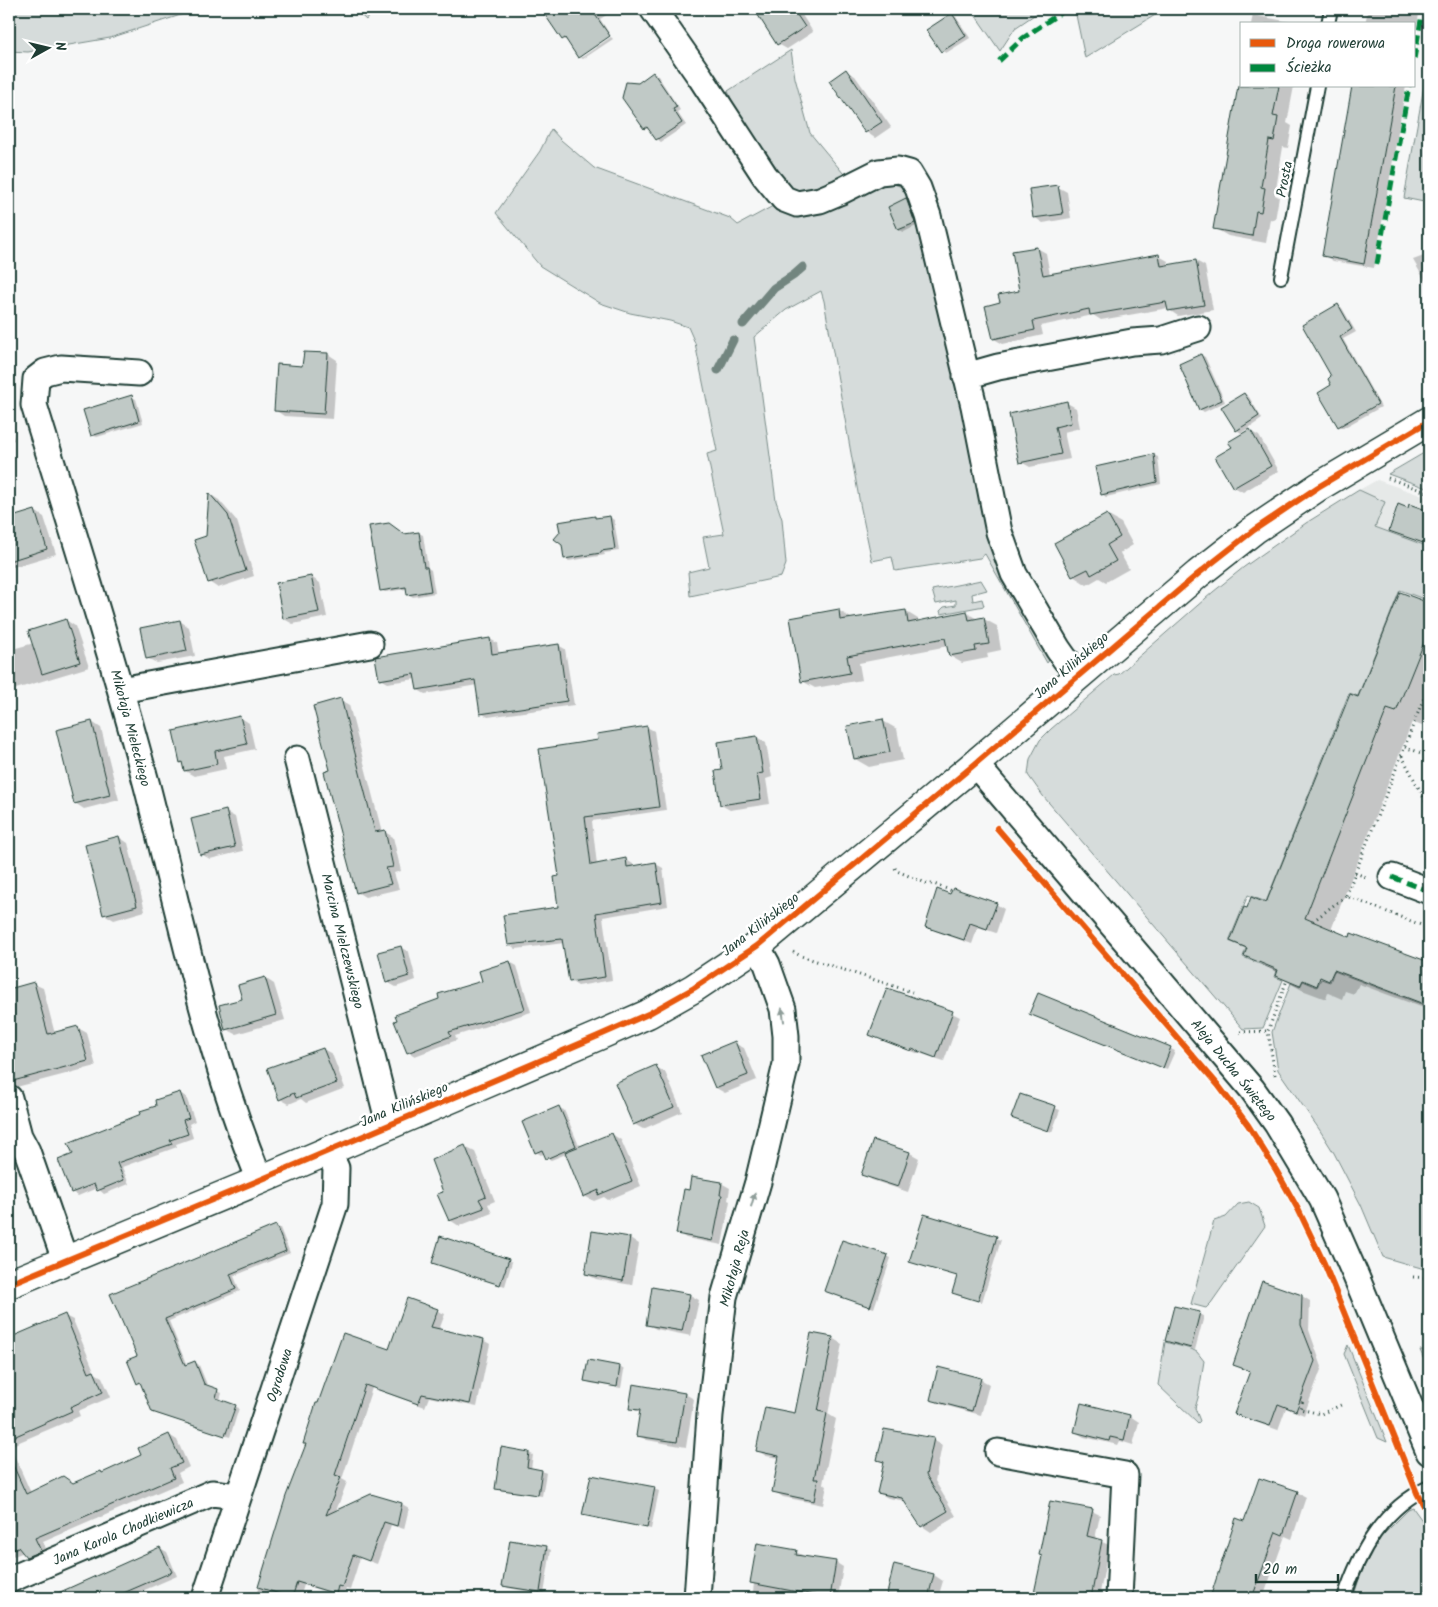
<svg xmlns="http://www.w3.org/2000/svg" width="1438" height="1607" viewBox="0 0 1438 1607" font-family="Kalam,sans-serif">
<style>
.built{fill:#e6e9e8}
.green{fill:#d6dcdb;stroke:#7a8c88}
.shadow{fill:#0003}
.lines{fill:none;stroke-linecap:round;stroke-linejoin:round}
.stream{stroke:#72857f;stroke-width:9}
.building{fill:#c0c9c6;stroke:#1f3d34}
.lane-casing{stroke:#1f3d34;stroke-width:16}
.street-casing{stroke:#1f3d34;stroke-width:29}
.secondary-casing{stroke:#1f3d34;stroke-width:31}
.path{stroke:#1f3d34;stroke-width:3;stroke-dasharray:1 4;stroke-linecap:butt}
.lane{stroke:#fff;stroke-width:12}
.street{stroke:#fff;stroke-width:25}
.secondary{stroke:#fff;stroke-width:28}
.quiet{stroke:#00873e;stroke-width:5;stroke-dasharray:10 5;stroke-linecap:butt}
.cycleway-casing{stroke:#fff;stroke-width:9}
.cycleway{stroke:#e8590c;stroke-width:6}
.oneway{fill:#8f9e9a}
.labels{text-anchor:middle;stroke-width:5;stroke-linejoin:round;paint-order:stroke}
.street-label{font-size:14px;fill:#1f3d34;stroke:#fff}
</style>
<rect width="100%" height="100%" fill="#f6f7f7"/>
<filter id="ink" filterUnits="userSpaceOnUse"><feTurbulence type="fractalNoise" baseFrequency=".02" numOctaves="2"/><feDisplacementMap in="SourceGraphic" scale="10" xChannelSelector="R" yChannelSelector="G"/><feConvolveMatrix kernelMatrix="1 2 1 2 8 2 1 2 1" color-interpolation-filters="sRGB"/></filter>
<g filter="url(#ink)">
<!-- built -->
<path class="built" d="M1377,480L1429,498V547L1375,527L1385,502L1359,490Z"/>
<!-- green -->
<path class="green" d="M9,9H199L110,38L28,52L9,51Z
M354,9H374L366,20Z
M971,9H1043L1015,28L1000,51Z
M1072,9H1165L1085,58L1076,15Z
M791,50L795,78L810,133L848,179L802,193L776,180L741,124L728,91Z
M1429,58V203L1404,198Z
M551,129L561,140L594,168L730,218L738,225L773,206L788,212L869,187L894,184L905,188L914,200L974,447L1049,654L1050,659L1047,663L985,554L980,558L895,571L892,557L872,561L860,504L824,301L821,291L786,310L754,337L776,501L782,519L786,564L781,577L690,596L688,572L709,567L703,537L724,534L707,454L717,451L695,343L688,327L670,321L630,313L600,303L540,266L496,213L540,151Z
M1429,450V489L1388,474Z
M1359,490L1385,502L1375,527L1429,547V601L1400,590L1358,696L1349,693L1266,902L1248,895L1229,941L1246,948L1243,957L1277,971L1275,977L1283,980L1263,1028L1243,1029L1043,796L1028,775L1030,759L1040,740L1051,729L1114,675L1119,674L1213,592L1244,567L1306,523Z
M981,580L987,590L972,594L973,601L982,599L984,606L941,614L940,611L944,607L956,605V600L936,604L932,590Z
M1334,971L1429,1007V1270H1428L1383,1257L1361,1205L1334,1153L1319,1129L1278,1070L1272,1032L1291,983L1300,987L1303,981L1317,987L1321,979L1330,982Z
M1249,1202L1259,1208L1265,1226L1211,1303L1206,1308L1191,1304L1214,1221L1226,1217L1238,1204Z
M1165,1342L1191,1349L1197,1352L1204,1361L1198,1398L1195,1408L1200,1421L1198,1423L1158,1385Z
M1348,1345L1387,1442L1378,1438L1344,1354Z
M1420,1350H1429V1372Z
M1413,1508L1429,1530V1598H1353L1365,1560L1378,1540L1408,1510Z"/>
<!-- shadow -->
<path class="shadow" d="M546,9H616L600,19L610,35L579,56L567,41L563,39L544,10Z
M755,9H798L813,32L787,49L778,44Z
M1368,9H1420L1414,42V24H1365Z
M952,15L956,17L970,38L946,53L942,51Z
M1253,15L1290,22L1294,24H1251Z
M611,37L613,39L583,59L581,58Z
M846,71L855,76L891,127L875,138L866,132Z
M653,74L658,76L680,110L677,112L686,125L661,142L657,139L650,129L649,130L644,128L638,84Z
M1242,76V86H1294L1287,123L1292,126L1288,148L1283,147L1275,195L1279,197L1275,220L1270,219L1266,243L1228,236L1214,228Z
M1354,86H1406L1374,268L1333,261L1323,255Z
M1058,187L1067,192L1071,218L1043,223L1034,217Z
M906,200L911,202L918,225L904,232L899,230L889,208Z
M1037,248L1046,253L1050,275L1159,256L1168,261L1169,266L1196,261L1205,266L1213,310L1178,316L1169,310L1168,308L1101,320L1093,315L1041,326L1043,335L1003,344L994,339L1001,303L1021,292Z
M1429,254V288L1413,260Z
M1338,305L1342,308L1356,332L1343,339L1381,407L1343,428L1339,426L1333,386Z
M305,353L328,354L337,360L333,419L284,416L275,410L304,367Z
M1201,355L1205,357L1225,402L1204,412L1200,409Z
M1245,394L1249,397L1262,419L1241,433L1237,430Z
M131,397L136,399L143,423L97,437L92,435Z
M1067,403L1076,408L1080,428L1064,432L1070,459L1030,467L1021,462Z
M9,417L14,420L11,427L14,440L10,442L12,451L9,452Z
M1250,431L1259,436L1279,471L1243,492L1234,487L1233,448Z
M1154,455L1158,457L1161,484L1106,497L1102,494L1097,468Z
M211,495L219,500L237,521L254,576L218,588L209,582L207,537Z
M35,511L44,517L56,554L10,568L9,519Z
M1107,515L1121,523L1133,545L1120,553L1129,569L1106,582L1099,578L1087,585L1073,576L1055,544Z
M610,517L614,520L619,551L604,553L605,555L569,561L565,558L595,518L598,519Z
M419,533L423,535L428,568L431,570L435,593L413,597L408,594L407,589L385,592L381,590L405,535Z
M311,577L320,583L327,617L293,624L284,619Z
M1401,593L1429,604V706L1422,726L1412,722L1331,930L1350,938L1352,935L1429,963V1010L1359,984L1354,994L1345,991L1342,999L1328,993L1326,999L1302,990L1277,976L1278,973L1246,956L1248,949L1232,940L1248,909L1267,905L1359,699Z
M838,610L851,618V620L905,611L918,619V622L967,613L979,620L984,619L997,626L1001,650L987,653L988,658L962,663L950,656L948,646L859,663L862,680L815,688L802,681Z
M66,620L75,626L89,667L9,691V650L34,643Z
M180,621L189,627L195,656L157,663L147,658Z
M490,639L497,643L499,654L558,645L565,649L574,705L488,717L481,713L477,685L425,694L418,690L416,679L387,683L380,679Z
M341,700L349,705L382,832H385L393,837L401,871L394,873L399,889L365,897L357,892L331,771Z
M240,717L249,723L255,749L224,756L226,769L194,776L185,771L183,763L181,762Z
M883,721L897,729L903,760L869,767L855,759Z
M92,722L101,728L119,800L84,809L75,803Z
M647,727L654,731L666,810L592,821L597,865L625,859L633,864V868L656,864L663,868L668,906L603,917L612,980L578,986L570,981L564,943L516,949L509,944L559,909L560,877L600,741Z
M757,737L766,743L772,777L766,779L770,804L730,810L721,805L724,771Z
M226,812L235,817L243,851L210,859L201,854Z
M119,837L128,843L145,911L114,920L104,914Z
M951,895L996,904L1004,909L996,933L978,927L972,944L935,931L927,926Z
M400,947L409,952L416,980L396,987L387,982Z
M510,962L517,966L531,1012L455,1036L457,1040L415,1056L408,1052L483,982Z
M265,978L274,984L285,1020L236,1034L226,1029L243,1000Z
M34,984L43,988L55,1034L78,1028L87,1033L96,1066L9,1089V990Z
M1038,995L1171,1049L1175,1051L1167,1069L1035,1016Z
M952,1013L960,1017L944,1061L919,1053V1054L878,1038Z
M734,1043L744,1048L757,1080L725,1093L716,1088Z
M323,1049L332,1054L345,1088L306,1103L301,1099L289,1104L280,1099Z
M656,1067L665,1072L682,1112L643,1129L634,1124Z
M180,1093L186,1097L195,1121L189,1124L193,1138L176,1144L177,1147L122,1167L129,1184L104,1194L97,1188L78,1196L72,1192L74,1155Z
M1021,1095L1060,1110L1052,1132L1017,1120Z
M559,1108L564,1110L580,1148L612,1134L621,1140L641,1186L608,1200L604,1197L594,1201L584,1196L566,1154L551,1160L547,1158L545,1153L541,1155L536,1152Z
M873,1142L910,1153L919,1158L908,1192L872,1180L863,1174Z
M465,1147L475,1152L495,1201L488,1204L492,1213L459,1226L450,1220L445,1193Z
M721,1183L730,1188L728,1200L730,1201L722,1245L686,1238L678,1233Z
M924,1216L1001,1240L982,1302L957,1295L958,1276L914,1263Z
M275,1226L280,1228L290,1253L234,1276L240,1291L169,1321L187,1366L195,1362L199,1365L208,1387L222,1393L220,1400L239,1408L230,1437L157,1414L142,1385L138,1383L139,1357L112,1295Z
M593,1232L630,1238L639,1244L632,1285L596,1279L586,1274Z
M887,1256L891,1258L874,1308L830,1293Z
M508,1260L512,1262L505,1286L437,1265Z
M690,1295L699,1300L691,1336L656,1329L647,1324Z
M1302,1296L1310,1301L1309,1330L1322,1367L1304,1415L1286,1408L1278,1430L1244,1418L1236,1413L1251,1372L1234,1365Z
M408,1299L445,1314L439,1330L483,1340L490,1344L477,1407L429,1397L425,1407L372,1388L342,1479L347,1482L336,1511L402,1504L409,1508L404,1529L391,1525L377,1564L360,1558L350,1590L346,1589L343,1597L304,1585L300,1598H255L288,1496L307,1444L390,1351Z
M1175,1307L1204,1316L1195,1350L1166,1341Z
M65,1316L73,1320L95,1373L102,1377L111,1397L78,1411L80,1416L10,1446L31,1493L74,1484L101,1472L104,1474L143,1456L169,1435L177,1440L189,1467L178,1473L182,1482L43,1542L49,1555L35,1561L27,1556L24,1552L14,1556L9,1553V1399L25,1393L9,1353V1340Z
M832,1338L842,1344L828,1414L836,1419L823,1484L827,1486L823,1505L783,1497L774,1491L780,1458L766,1456L757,1450L796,1415Z
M620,1367L624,1370L621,1388L590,1383L585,1380Z
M980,1379L989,1384L981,1415L940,1404L931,1399Z
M634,1386L685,1394L694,1399L686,1447L647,1440L637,1435L641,1413L630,1408Z
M1082,1404L1130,1416L1139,1422L1133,1445L1120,1441L1118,1445L1084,1437L1075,1432Z
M933,1440L942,1445L935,1481L956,1516L931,1532L922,1526L906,1501L888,1498L879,1493L885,1463L879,1460Z
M502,1449L529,1453L533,1455L531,1469L542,1471L546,1473L542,1496L500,1490L496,1488Z
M654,1489L659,1491L651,1529L588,1516L584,1514Z
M1297,1492L1306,1497L1292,1539L1285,1536L1263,1598H1211L1237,1520L1245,1523Z
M1092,1511L1100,1515L1095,1539L1109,1545L1099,1598H1034L1043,1557L1040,1555Z
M511,1542L547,1548L551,1550L544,1594L508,1588L504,1585Z
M160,1548L167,1552L177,1576L126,1598H65L62,1591Z
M796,1552L804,1556V1557L835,1562L843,1567L838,1598H752L754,1584L751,1582Z
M895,1566L934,1575L943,1581L938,1598H887Z"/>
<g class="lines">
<!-- stream -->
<path class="stream" d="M743,324L774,288L794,275L803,267
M718,370L733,340"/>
</g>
<!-- building -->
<path class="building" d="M541,9H591L610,36L578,58L565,38L562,40Z
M754,9H793L805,27L777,45Z
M952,13L966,36L941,52L926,30Z
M846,69L882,122L865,133L829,81Z
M653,72L677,107L673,109L682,123L656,140L647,127L644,129L622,98L626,82L638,83Z
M1238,86H1279L1273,116L1278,117L1274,141L1269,140L1261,187L1265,188L1261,212L1256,211L1252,236L1213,229Z
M1352,86H1396L1364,264L1322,256Z
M1058,185L1063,214L1033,218L1029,189Z
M906,198L915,223L898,230L888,207Z
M1037,247L1043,275L1159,254L1161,266L1196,260L1204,305L1168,311L1166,302L1090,315L1089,309L1033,321L1035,330L993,339L985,306L1000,302L998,295L1019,291L1012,251Z
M1338,304L1352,329L1340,337L1378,404L1338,427L1318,393L1331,385L1328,379L1331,376L1302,325Z
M304,352L328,353L324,414L274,411L277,364L302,366Z
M1201,354L1222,400L1199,410L1179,364Z
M1244,393L1259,416L1236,431L1221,407Z
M132,395L139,421L91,436L83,410Z
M1067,401L1071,423L1055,427L1061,454L1019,463L1009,414Z
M1250,429L1271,466L1233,488L1215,457L1232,447L1228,442Z
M1154,454L1157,482L1101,495L1095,467Z
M209,493L228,515L246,571L208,583L194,540L206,536Z
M1398,504L1408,508L1409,504L1429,511V545L1389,531Z
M35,510L47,549L9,561V518Z
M1107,514L1120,537L1107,545L1116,561L1091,575L1088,569L1072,577L1054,543Z
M595,516V518L610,516L615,549L601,551V553L564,559L562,545L554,539L560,532L558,522Z
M389,523L404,534L419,532L424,567H427L431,591L407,595L406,587L380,591L369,526Z
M311,576L319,612L283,619L276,583Z
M1400,592L1429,603V630L1396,712L1387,709L1305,918L1350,937L1351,933L1429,962V1006L1334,970L1329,981L1320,977L1317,986L1303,980L1300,986L1276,976L1278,970L1244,956L1247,948L1230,941L1244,907L1247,908L1251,897L1266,903L1350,694L1358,697Z
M839,609L840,620L906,610L908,623L967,611L969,620L984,617L989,644L975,646L976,651L949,656L945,638L847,656L850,673L801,682L790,618Z
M66,619L80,662L42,674L28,631Z
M180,620L187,651L146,659L140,628Z
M490,638L492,654L559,644L567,701L480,714L475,680L417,690L414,674L379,680L375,657Z
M341,698L375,832L385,830L393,867L386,868L391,884L356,893L324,772L330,770L313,706Z
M240,716L247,744L215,751L217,764L184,771L182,762L180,763L173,731Z
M883,719L890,752L854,759L847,726Z
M92,721L110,795L74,804L56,730Z
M647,726L659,807L585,817L591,865L626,858L627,867L656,862L662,902L596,913L605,977L569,982L562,939L508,945L503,915L558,907L554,877L559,876L539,749L598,740L597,734Z
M757,736L763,773L757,774L761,799L720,805L715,771L722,770L718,742Z
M226,810L235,847L200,855L191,819Z
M119,836L137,906L103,915L85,845Z
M953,888L997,903L987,929L970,923L964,940L925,927L937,889L950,894Z
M401,946L409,976L386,983L378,952Z
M510,961L525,1009L449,1032L451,1036L407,1053L394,1021L397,1020L395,1015L439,999L438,994L482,981L479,971Z
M265,977L276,1015L225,1030L219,1005L242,999L238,985Z
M34,982L48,1034L78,1026L88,1061L13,1081L9,1064V989Z
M887,988L953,1011L936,1058L912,1049L911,1051L869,1035Z
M1038,993L1171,1047L1163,1068L1029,1014Z
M735,1041L748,1075L715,1088L701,1055Z
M323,1048L337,1083L296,1098L294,1093L279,1100L267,1068Z
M656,1065L674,1107L633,1125L615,1083Z
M180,1092L189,1118L183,1120L188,1134L170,1140L172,1144L117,1163L124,1180L97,1191L94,1184L71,1193L58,1160L73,1154L68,1143L141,1114L140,1111L156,1106L155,1100Z
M1020,1094L1056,1106L1048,1131L1011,1118Z
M559,1106L576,1146L546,1159L542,1150L535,1153L522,1122Z
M612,1133L632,1181L598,1195L599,1190L583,1197L565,1152Z
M873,1140L910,1152L898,1187L861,1175Z
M465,1145L486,1196L479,1199L484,1208L449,1221L437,1194L443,1192L431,1160Z
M691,1177L722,1182L720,1195H722L713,1241L676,1234L684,1189L689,1190Z
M924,1214L997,1236L978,1301L952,1293L957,1276L909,1262Z
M276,1225L286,1251L230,1274L236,1289L165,1319L185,1365L195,1361L204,1384L218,1389L216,1398L236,1405L225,1436L152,1412L140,1382L137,1384L127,1360L137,1356L110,1294Z
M592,1231L630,1237L623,1281L585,1274Z
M440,1236L509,1259L500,1285L432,1263Z
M842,1240L888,1255L870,1307L824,1291Z
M1262,1281L1302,1295L1301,1325L1315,1361L1296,1411L1278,1404L1270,1426L1234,1414L1250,1371L1233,1365Z
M652,1287L690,1294L682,1331L646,1325Z
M407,1298L438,1309L431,1327L484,1339L470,1404L422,1394L418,1404L365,1385L335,1475L341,1477L326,1515L371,1494L402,1503L397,1526L384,1522L369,1561L353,1555L342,1587L338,1586L336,1594L297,1582L292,1598L258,1587L286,1496L306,1444H303L316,1403H318L343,1333L389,1349Z
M1174,1306L1200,1312L1191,1348L1165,1341Z
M65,1314L89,1373L94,1371L103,1392L70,1407L72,1411L9,1439V1338Z
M811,1333L833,1337L818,1411L827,1413L814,1479H818L814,1501L772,1492L779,1456L756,1451L765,1407L795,1413Z
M588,1360L620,1366L617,1387L584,1381Z
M938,1367L981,1378L972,1411L930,1400Z
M633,1384L685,1393L677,1442L636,1436L640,1410L629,1409Z
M1081,1403L1130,1415L1124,1440L1110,1437L1109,1441L1074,1432Z
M884,1429L934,1438L926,1475L948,1511L921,1527L902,1498L877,1493L884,1462L877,1460Z
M169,1434L182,1463L170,1468L174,1478L35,1538L41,1551L26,1557L18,1547L9,1551V1456L26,1494L63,1476L73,1483L101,1471L102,1473L141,1455L138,1448Z
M501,1447L529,1452L527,1467L542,1470L538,1495L495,1489Z
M591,1475L655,1487L647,1528L582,1515Z
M1259,1478L1298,1491L1283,1535L1276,1532L1252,1598H1210L1236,1518L1244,1521Z
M1050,1501L1093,1509L1087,1536L1102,1540L1091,1598H1033L1042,1556L1039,1555Z
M510,1540L547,1546L540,1592L502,1586Z
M757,1543L797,1550L796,1555L836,1561L830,1598L750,1583Z
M160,1547L172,1572L112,1598H47Z
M894,1564L934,1574L928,1598H886Z"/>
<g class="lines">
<!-- lane casing -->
<g class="lane-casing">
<path id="lane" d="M1328,24L1331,9
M1281,277L1317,86
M1344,1598C1359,1552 1383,1508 1429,1487"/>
</g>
<!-- street casing -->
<g class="street-casing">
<path id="street" d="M653,9L701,78L765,176L784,199L797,204L820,200L839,192L879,172L898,170L909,173L918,188L928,216L974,406L999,532L1014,574L1058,649L1065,659L1079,674
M139,373L61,368L45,372L36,379L34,405C73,532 113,658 147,786C181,919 207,1052 260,1180
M966,376L998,367L1132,342L1161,340L1198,328
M121,690L370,644
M297,759L389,1124
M975,764L1252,1089L1277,1124L1322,1199L1355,1274L1429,1452
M1392,877L1429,891
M9,1098L19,1136L27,1151L65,1260
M998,1452L1125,1475L1119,1598
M9,1580L212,1493L238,1496
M205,1598L335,1204L336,1168L327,1150
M697,1598L710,1415L724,1297L758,1182L786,1064V1036L783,1009L767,964L757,946"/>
</g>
<!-- secondary casing -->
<g class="secondary-casing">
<path id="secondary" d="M9,1284L260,1180L598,1036L648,1014L694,988L757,946L975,764L1198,574L1254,530L1318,487L1429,421"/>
</g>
<!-- path -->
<path class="path" d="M1388,478L1429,493
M1429,685L1346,896L1429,928
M1405,747L1429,756
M1402,756L1429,808
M895,868L897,871L928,884H934L952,891
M1355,873L1366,877
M1313,921L1346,896
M793,952L801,956L912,992
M1240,1032L1268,1031
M1275,1075L1268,1031L1287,980
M1413,1277L1429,1278
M1428,1320L1429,1321
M1300,1399L1303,1400L1300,1409L1321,1414L1341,1405"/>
<!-- lane -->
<use href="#lane" class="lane"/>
<!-- street -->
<use href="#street" class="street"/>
<!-- secondary -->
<use href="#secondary" class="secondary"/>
<!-- quiet -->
<path class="quiet" d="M1414,59L1423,9
M999,61L1023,38L1066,9
M1377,264L1409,86
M1392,877L1429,891"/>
<!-- cycleway casing -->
<g class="cycleway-casing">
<path id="cycleway" d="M997,828L1218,1085L1248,1125L1276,1170L1299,1211L1324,1263L1417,1493L1429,1515
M9,1284L260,1180L598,1036L648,1014L694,988L757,946L975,764L1198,574L1254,530L1318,487L1429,421"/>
</g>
<!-- cycleway -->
<use href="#cycleway" class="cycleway"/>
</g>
<!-- one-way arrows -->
<defs><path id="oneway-solid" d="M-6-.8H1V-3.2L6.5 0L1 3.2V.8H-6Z" transform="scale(1.25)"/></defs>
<g class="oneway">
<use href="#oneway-solid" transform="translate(783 1015) rotate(-99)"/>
<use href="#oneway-solid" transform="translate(753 1200) rotate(-74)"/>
</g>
</g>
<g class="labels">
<!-- street labels -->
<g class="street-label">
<text transform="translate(1284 179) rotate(-79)" y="5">Prosta</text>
<text transform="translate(1071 665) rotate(-41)" y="5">Jana Kilińskiego</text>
<text transform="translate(131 728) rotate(75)" y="5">Mikołaja Mieleckiego</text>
<text transform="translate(760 924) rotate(-38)" y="5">Jana Kilińskiego</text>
<text transform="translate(343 941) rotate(76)" y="5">Marcina Mielczewskiego</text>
<text transform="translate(1234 1070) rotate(51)" y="5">Aleja Ducha Świętego</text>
<text transform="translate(404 1104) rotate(-23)" y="5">Jana Kilińskiego</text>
<text transform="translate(734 1268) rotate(-75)" y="5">Mikołaja Reja</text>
<text transform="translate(279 1375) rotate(-72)" y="5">Ogrodowa</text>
<text transform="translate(123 1531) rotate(-23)" y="5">Jana Karola Chodkiewicza</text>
</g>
</g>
<!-- margin -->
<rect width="1438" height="1607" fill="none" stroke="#fff" stroke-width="30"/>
<rect x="15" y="15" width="1408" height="1577" fill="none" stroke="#1f3d34" stroke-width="2" filter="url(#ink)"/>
<!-- legend -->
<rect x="1240" y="22" width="175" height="65" fill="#ffffff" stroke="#a5b1ae"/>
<rect x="1250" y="39" width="25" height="8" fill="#e8590c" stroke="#a5b1ae"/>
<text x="1286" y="48" font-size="15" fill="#1f3d34">Droga rowerowa</text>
<rect x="1250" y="64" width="25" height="8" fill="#00873e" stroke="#a5b1ae"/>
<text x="1286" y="72" font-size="15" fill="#1f3d34">Ścieżka</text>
<!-- north arrow -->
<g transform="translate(48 48) rotate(82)" stroke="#ffffff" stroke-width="4" paint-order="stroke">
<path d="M0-4L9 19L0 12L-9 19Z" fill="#1f3d34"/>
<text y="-8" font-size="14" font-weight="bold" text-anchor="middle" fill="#1f3d34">N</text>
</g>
<!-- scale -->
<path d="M1256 1574v8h82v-8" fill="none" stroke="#1f3d34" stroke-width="2.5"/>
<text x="1263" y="1574" font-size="15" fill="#1f3d34" stroke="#ffffff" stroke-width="4" paint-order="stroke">20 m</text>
</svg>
